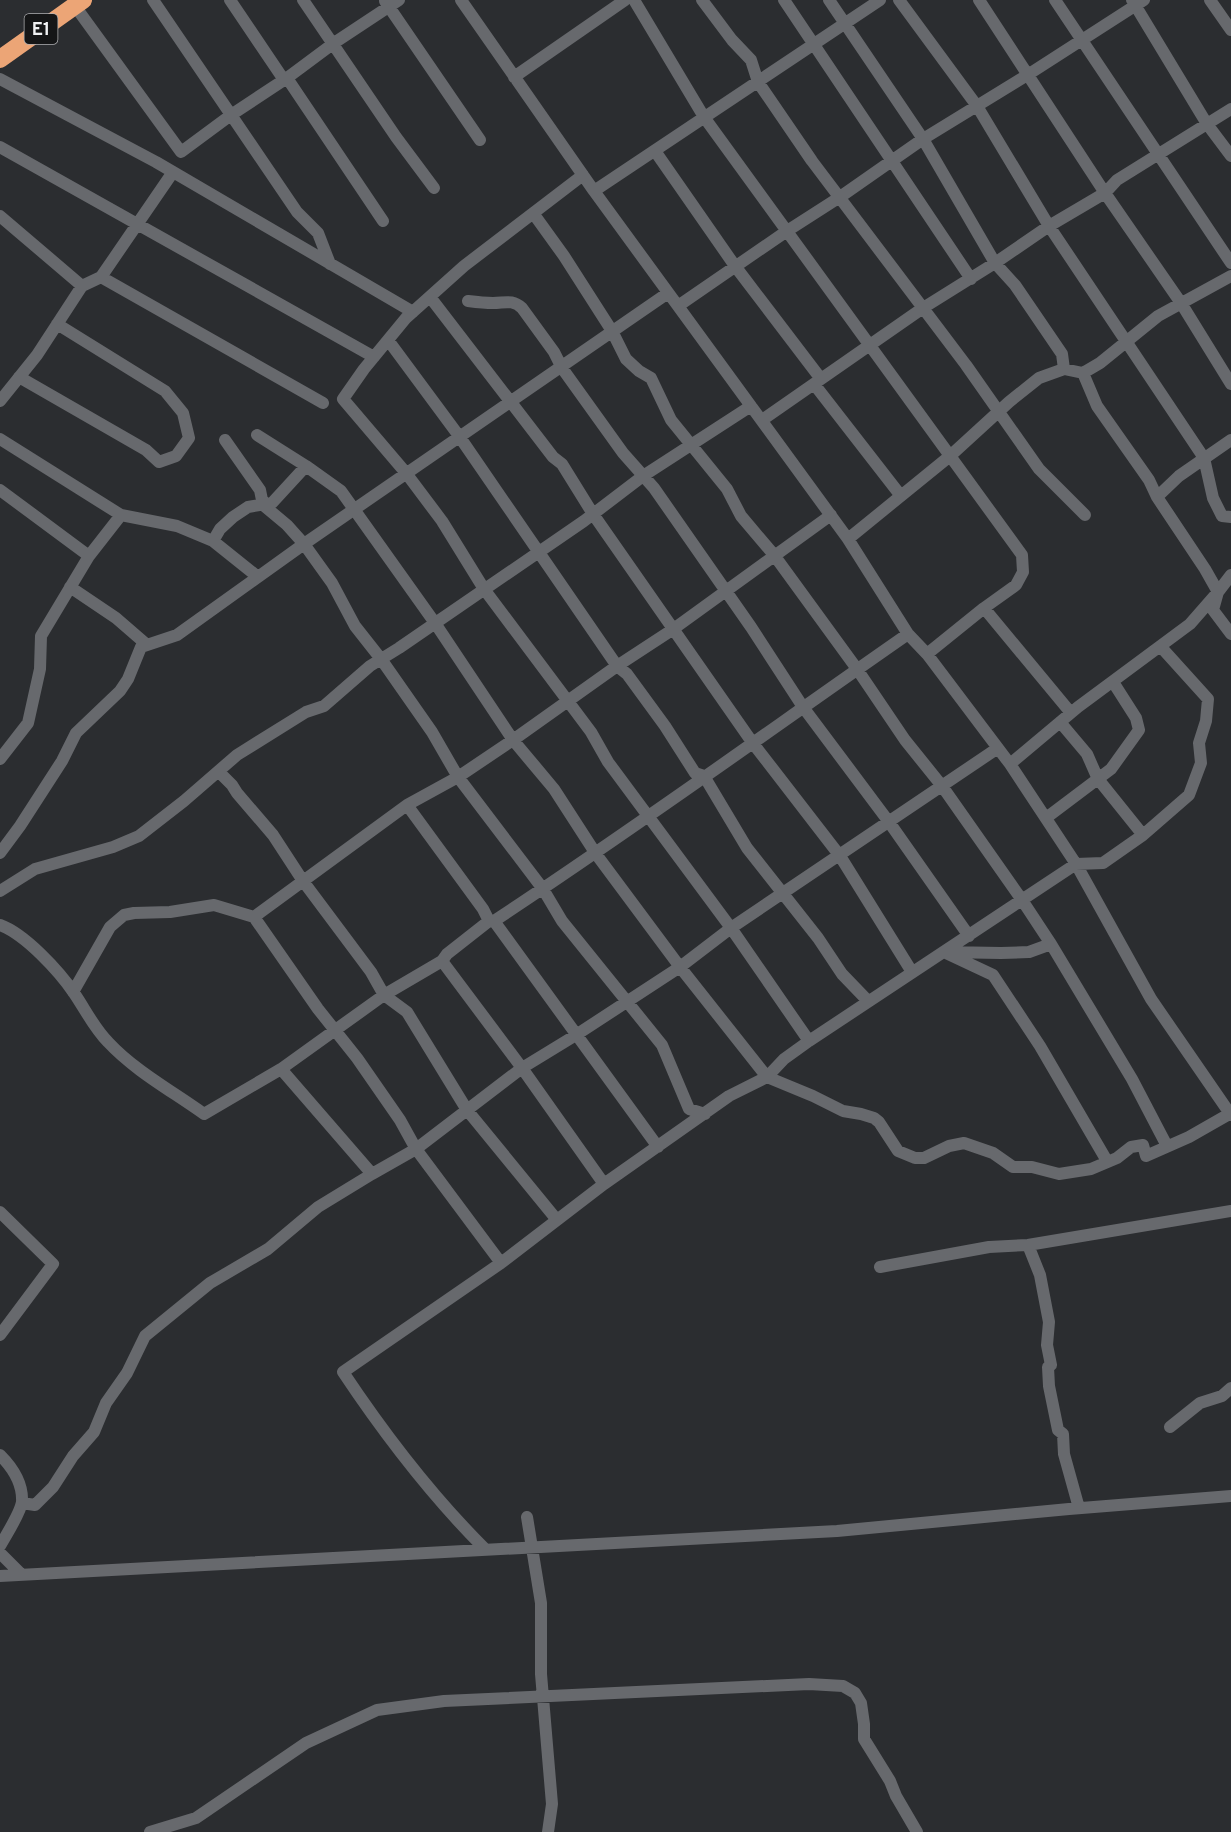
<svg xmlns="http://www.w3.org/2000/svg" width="1231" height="1832" viewBox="0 0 1231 1832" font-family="Overpass,sans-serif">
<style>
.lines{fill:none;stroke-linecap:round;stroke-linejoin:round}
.minor{stroke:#67696d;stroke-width:12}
.highway{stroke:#eca576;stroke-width:18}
.labels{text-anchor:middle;stroke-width:6;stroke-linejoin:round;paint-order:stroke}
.shield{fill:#151617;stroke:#aeafb1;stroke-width:1.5}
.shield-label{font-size:18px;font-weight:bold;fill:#f0f1f3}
</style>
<rect width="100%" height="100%" fill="#2b2d30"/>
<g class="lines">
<!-- minor -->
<path class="minor" d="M153,0L297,212L318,233L330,264
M230,0L284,80
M303,0L396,137L434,188
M461,0L594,191L848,539L908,634L927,654L1010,764L1076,864L1151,999L1231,1115
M634,0L704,117L1022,555L1023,572L1016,585L984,608L927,654
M702,0L732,40L751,60L758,82L812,161L966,365L1039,469L1085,515
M784,0L971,279
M829,0L923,139L995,263L1015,285L1062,354L1064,369L1083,373L1100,363L1158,316L1231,276
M899,0L977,106L1049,226L1204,458L1213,498L1222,516L1231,517
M979,0L1105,193L1181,303L1231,384
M1055,0L1231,263
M1132,0L1207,124L1231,156
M1210,0L1231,30
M385,1L480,140
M75,6L181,152L231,115L287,78L334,43L399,0
M514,77L625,0
M287,78L383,221
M0,79L156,162L413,312
M0,147L374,357
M655,151L735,266L821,379
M583,175L464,266L406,318L364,369L343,399L406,473L442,521L484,589L591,732L608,762L731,928L809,1041
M594,191L880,0
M533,213L564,256L612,331L626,359L639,371L651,378L671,420L727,489L741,516L774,555L857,669L905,740L942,786L1022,900L1051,944L1132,1079L1167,1146
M0,216L82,286
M101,277L323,403
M668,293L304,544L332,583L355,626L381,659L432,732L458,777L543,889L562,921L662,1045L689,1109L705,1114
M430,297L553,457L562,464L593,514L752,742L840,856L912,972
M468,301C476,302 485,303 493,303C505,303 512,299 522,308L554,352L562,368L623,453L654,488L751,627L803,707L889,822L969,936
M678,306L787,231L840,197L923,139L1029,74L1144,0
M388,340L459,436L617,666L627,674L665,726L695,773L704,776L747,848L818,938L842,974L868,1001
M19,377L146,450L159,462L176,456L189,438L183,413L165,391L57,324
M814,384L901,496
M0,401L37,355L82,286L101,277L173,172
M762,420L923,308L995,263L1049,226L1105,193L1117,180L1231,109
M0,439L121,515L177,526L213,541L258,577
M306,466L341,491L435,623L513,740L554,789L596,854L680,967L767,1077L784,1059L809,1041L1076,864L1103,863L1143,835L1189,795L1201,763L1199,743L1206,721L1208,699L1161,647
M0,490L89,556
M1157,497L1179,476L1231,440
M848,539L950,456L1009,402L1039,378L1064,369
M213,541L220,529L233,517L248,507L272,503L306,466L257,435
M1231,575L1218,592L1213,610L1231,634
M70,587L116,618L146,644
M984,608L1071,713
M1060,722L1087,754L1098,779L1143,835
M0,759L28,723L40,669L41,636L89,556L121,515
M1010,764L1078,707L1190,624L1218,592L1205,569L1157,497L1149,480L1097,406L1083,373
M219,772L232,785L237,793L273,835L303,881L371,972L384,995L407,1012L467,1110L557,1220
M407,805L458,777L513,740L617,666L672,630L831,515
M1046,818L1111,769L1139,730L1136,718L1113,682
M0,853L20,826L62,761L76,733L120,691L128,679L141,647L177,635L304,544L287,525L263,505L260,490L225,440
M0,891L35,869L113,847L139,836L184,801L237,755L306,712L324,706L370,666L399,648L584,521L643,476L751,406
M254,917L318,1009L357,1058L400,1120L416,1149L372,1174L281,1069
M489,921H494C634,829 770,730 908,634
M494,921L658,1147
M0,925C25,934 59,971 74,993C85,1009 94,1028 108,1042C135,1071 172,1091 204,1114L281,1069L384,995L442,961
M1051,944L1029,952L1001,953L944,952L993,975L1040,1046L1107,1161
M73,992L110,927L124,915L134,913L170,912L214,905L254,917L407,805L483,909L489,921L447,954L442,961L522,1068L604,1184L729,1096L767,1077L813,1096L843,1111L861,1114L874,1118L879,1122L898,1151L915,1158H924L949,1146L964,1143L993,1153L1013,1167H1032L1059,1174L1091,1169L1117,1158L1131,1147L1143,1145L1146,1156L1189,1137L1231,1113
M604,1184L501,1263L416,1149L522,1068L576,1035L680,967L731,928L998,748
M0,1212L53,1264L0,1335
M1028,1245L1040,1275L1049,1322L1047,1345L1051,1365L1048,1367L1049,1386L1058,1430L1063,1434L1064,1454L1079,1508
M880,1267L989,1247L1028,1245L1231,1211
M1170,1427L1200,1403L1222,1396L1231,1388
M0,1455C12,1467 23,1484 22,1502C20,1514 6,1535 0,1546
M22,1503L35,1505L53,1487L73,1456L94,1432L106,1403L127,1373L145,1336L210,1283L268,1249L318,1207L372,1174
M527,1517L541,1603V1674L552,1804L548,1832
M484,1548C431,1495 385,1435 343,1372L501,1263
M0,1553L21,1574
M0,1576L837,1531L1069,1509L1231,1496
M150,1832L196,1818L306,1743L377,1710L444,1701L809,1684L843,1686L855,1693L861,1703L864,1724V1739L890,1781L896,1796L917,1832"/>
<!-- highway -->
<path class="highway" d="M0,59L83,0"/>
</g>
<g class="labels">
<!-- shield labels -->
<rect class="shield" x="24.5" y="14" width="33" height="30" rx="4.5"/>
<g class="shield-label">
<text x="41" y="35">E1</text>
</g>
</g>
</svg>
